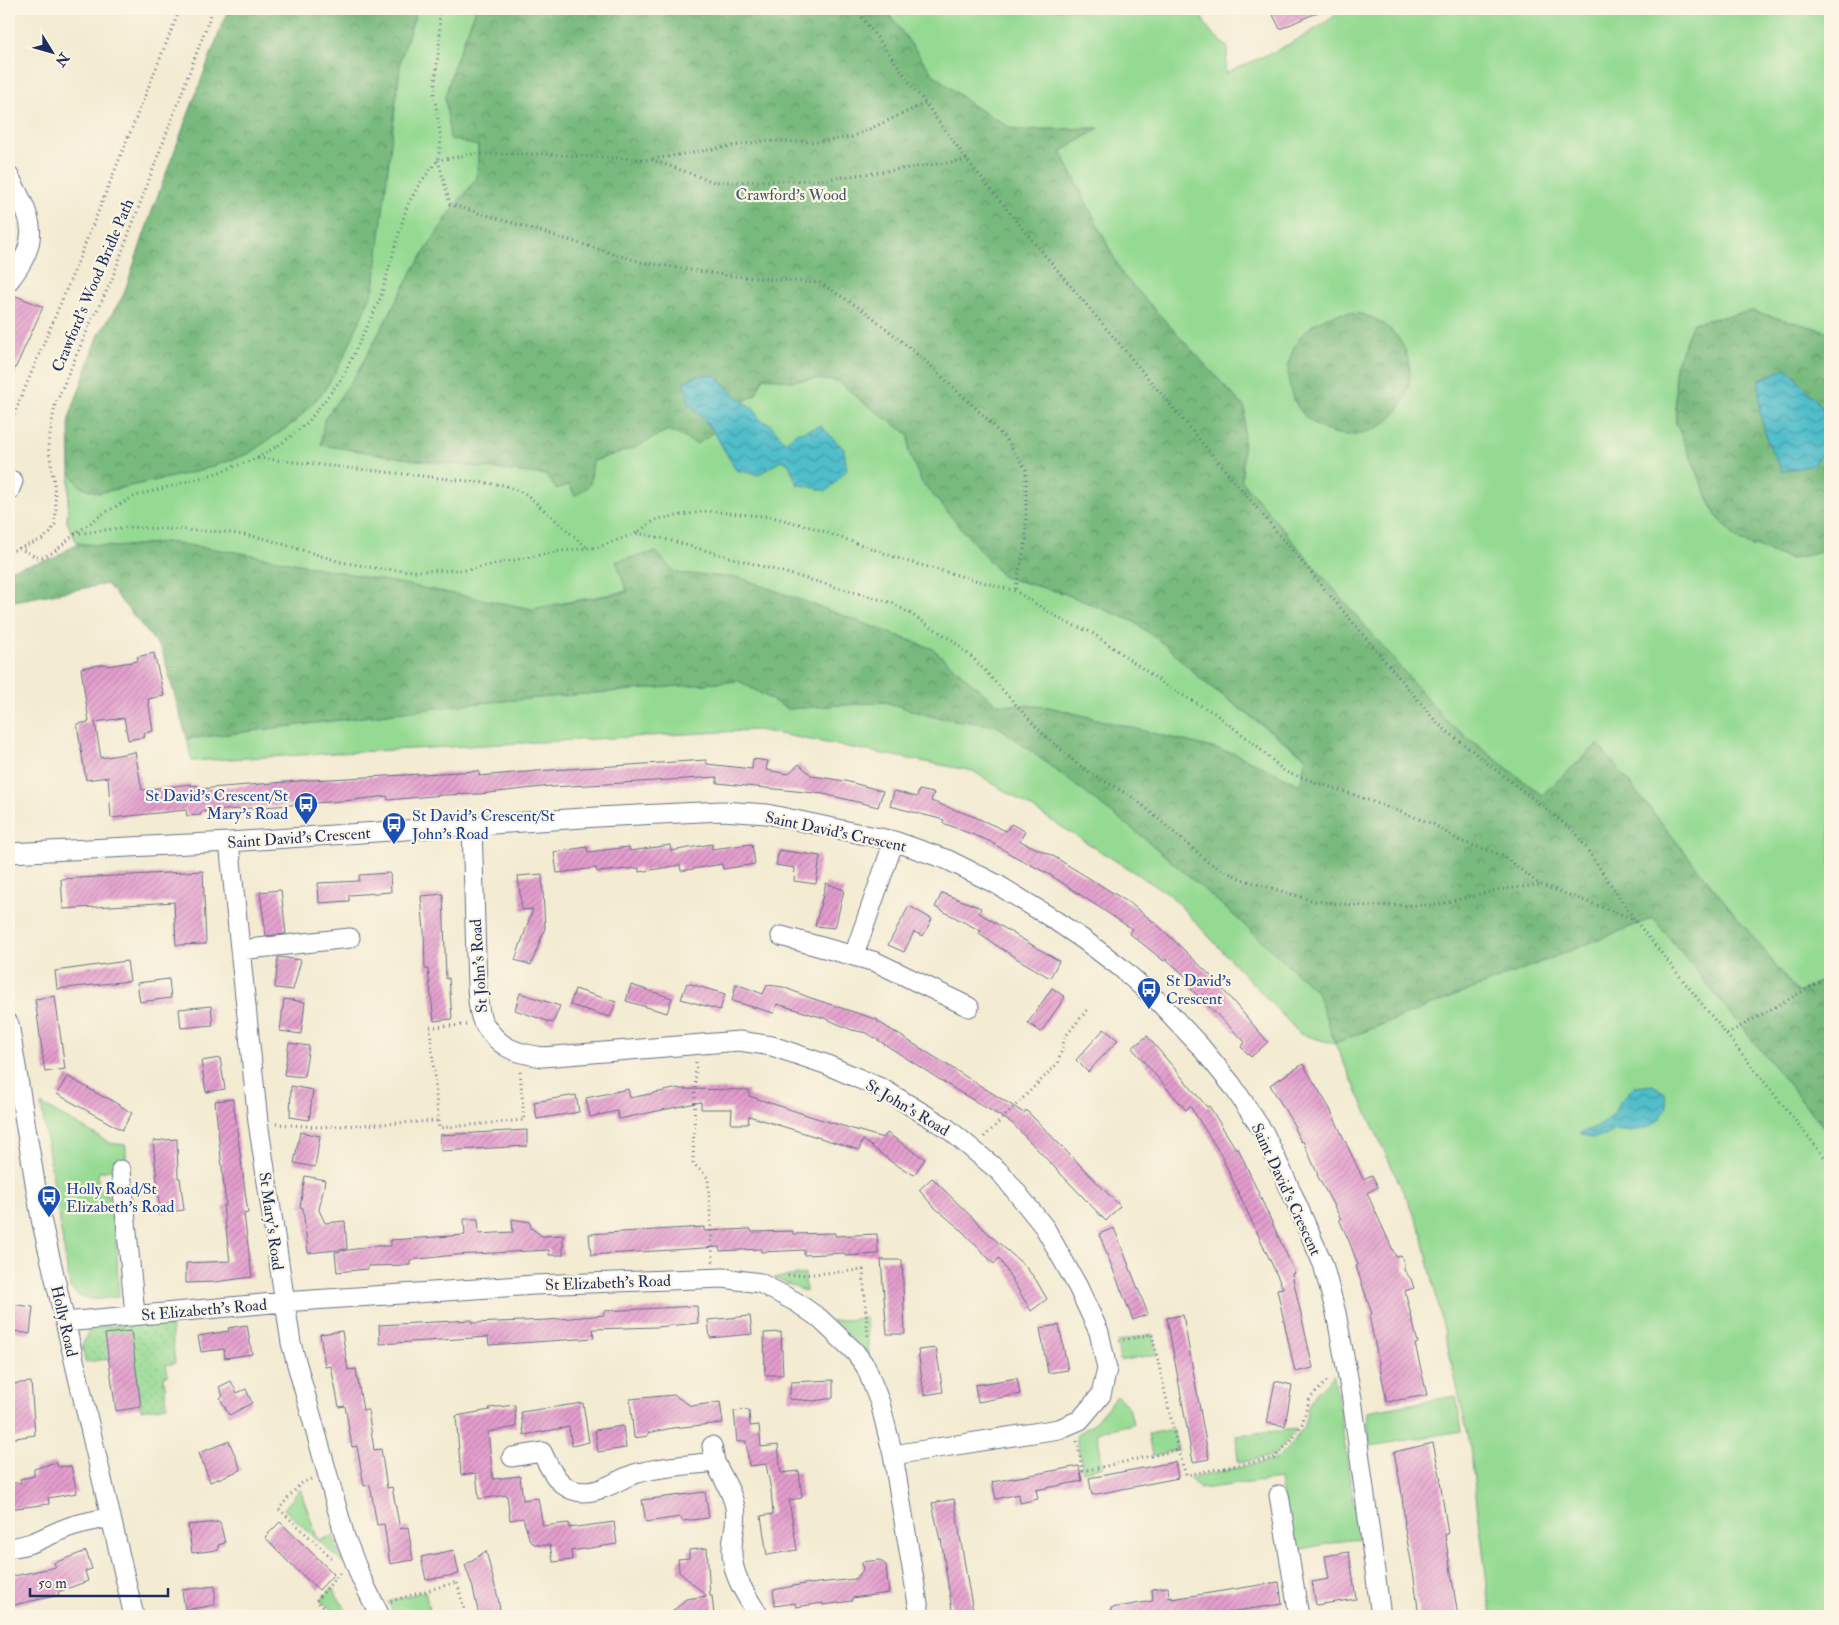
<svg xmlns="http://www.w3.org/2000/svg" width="1839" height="1625" viewBox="0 0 1839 1625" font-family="'IM FELL Double Pica',serif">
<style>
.grass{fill:#95da93;stroke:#588478}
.forest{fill:url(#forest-crowns);stroke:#4a746e}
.garden{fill:url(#garden-dots);stroke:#588478}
.water{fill:url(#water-waves);stroke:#367694}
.building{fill:url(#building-hatch)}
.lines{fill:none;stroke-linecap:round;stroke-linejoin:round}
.minor-casing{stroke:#677187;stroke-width:21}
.path{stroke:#677187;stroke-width:3;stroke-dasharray:1 4;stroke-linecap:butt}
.minor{stroke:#fff;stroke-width:19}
.labels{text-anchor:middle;stroke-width:4.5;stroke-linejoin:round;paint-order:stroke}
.park-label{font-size:16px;fill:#3a5a6b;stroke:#fcf5e5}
.street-label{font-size:16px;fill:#1b2f5e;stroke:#fcf5e5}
.transit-label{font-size:16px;fill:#164399;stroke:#fcf5e5;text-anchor:start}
</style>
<defs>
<pattern id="forest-crowns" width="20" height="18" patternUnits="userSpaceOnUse" patternTransform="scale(1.25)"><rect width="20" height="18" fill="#78ba7d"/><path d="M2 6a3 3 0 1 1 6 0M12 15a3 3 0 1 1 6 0" fill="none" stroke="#62986a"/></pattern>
<pattern id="garden-dots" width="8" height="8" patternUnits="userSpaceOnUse" patternTransform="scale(1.25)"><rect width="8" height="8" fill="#95da93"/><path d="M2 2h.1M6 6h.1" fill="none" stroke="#80bb81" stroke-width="1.8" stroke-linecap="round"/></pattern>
<pattern id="water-waves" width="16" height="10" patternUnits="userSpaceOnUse" patternTransform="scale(1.25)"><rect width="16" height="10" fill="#50bdca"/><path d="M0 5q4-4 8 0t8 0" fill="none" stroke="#429aa7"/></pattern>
<pattern id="building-hatch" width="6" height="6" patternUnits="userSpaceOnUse" patternTransform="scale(1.25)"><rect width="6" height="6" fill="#e49dcd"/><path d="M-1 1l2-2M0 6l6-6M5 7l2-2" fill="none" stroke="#b880aa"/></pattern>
</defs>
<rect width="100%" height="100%" fill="#fcf5e5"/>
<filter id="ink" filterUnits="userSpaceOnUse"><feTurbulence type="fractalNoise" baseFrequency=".02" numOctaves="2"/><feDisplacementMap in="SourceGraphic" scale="10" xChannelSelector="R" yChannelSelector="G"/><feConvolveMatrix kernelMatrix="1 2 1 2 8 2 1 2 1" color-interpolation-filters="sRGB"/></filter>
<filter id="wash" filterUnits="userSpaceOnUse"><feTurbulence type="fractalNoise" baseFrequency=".0096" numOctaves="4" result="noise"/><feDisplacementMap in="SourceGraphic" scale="20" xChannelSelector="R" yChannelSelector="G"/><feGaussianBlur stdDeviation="1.12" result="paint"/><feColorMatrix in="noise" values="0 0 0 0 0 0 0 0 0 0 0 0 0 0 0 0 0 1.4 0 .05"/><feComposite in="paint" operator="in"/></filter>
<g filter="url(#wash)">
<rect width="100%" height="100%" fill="#f3ebd2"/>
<!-- grass -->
<path class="grass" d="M417,9H476L455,63L445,97L478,145L477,178L450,213L413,270L359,370L324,420L402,458L547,475L556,489L569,485H590L593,461L634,448L668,430L697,443L714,432L736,470L774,465L782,460L789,464L797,484L796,433L786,443L769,424L760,420L754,409L742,402L755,395L764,376L790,381L813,379L838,381L864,403L910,435L909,452L921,481L1003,577L1063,593L1133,621L1164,644L1203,681L1306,758L1300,785L1236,754L1049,707L996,704L933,649L741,578L675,573L656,552L627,591L532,609L241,553L166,542L116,547L77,543L67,522L70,472L80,486L98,493L199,471L248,454L296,421L387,173L401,58Z
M885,9H1199L1198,12L1210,31L1228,48L1225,73C1267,55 1309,38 1343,9H1830V332L1752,311L1693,323L1675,366L1676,423L1715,514L1739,541L1791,559L1830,550V976L1798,993L1598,744L1542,796L1445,720L1241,481L1245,408L1122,274L1061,152L1098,128L1014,130L973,106L933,74Z
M739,681L788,709L885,702L934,717L998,726L1143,837L1237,918L1317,992L1335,1043L1653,918L1830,1135V1616H1491L1469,1439L1421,1230L1335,1044L1300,1034L1170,895L973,771L758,730L192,761L187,739L467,704Z
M41,1104L110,1143L126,1145V1163L110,1170L99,1172C95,1188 102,1191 114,1199L119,1297C99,1298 82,1305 70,1287Z
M805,1274L806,1292L774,1278Z
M866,1318L869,1355L831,1321Z
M1152,1334L1157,1354L1120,1361L1117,1342Z
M1334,1375L1359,1538L1291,1551L1280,1479L1200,1489L1189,1478L1275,1460L1292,1444L1304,1426L1309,1404L1317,1392Z
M1117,1396L1129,1407L1133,1424L1097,1432L1103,1467L1083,1471L1076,1436L1093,1424Z
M1456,1396L1462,1431L1370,1446L1367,1412Z
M1173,1429L1178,1450L1152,1456L1148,1434Z
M1297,1429L1277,1453L1272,1456L1238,1463L1236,1435Z
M300,1489L318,1540L333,1536L343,1563L284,1509Z
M332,1588L350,1616H339L320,1600Z
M425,1591L429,1610L404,1616L394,1614L388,1602Z"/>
<!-- forest -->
<path class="forest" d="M228,9H417L401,58L374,288L344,357L324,391L296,421L248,454L199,471L98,493L80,486L70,472L69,418L99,334L123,296L153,208Z
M476,9H885L933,74L973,106L1014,130L1099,128L1061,152L1122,274L1245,408L1242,481L1445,720L1542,795L1598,744L1798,993L1830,976V1135L1653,918L1335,1043L1317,992L1237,918L1143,837L998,726L934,717L885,702L788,709L739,681L467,704L187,739L162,650L107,584L9,602V574L11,569L55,558L77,543L116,547L166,542L241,553L532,609L627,592L616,561L656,552L675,573L741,578L933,649L996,704L1049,707L1236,754L1300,785L1306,757L1203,681L1164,644L1133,621L1063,593L1003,577L921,481L909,452V435L864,403L838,381L813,379L790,381L764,377L755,395L742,402L729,390L716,375L689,402L714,432L697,444L668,430L634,448L593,461L590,485L575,496L569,485L556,489L547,475L402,458L321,445L324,420L359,370L413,270L450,213L477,178L478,146L450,139L445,97L455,63Z
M1752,311L1830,332V550L1791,559L1739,541L1715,514L1676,423L1675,366L1693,323Z
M1288 374a61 61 0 1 1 122 0a61 61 0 1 1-122 0Z"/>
<!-- garden -->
<path class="garden" d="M171,1323L175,1363L166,1365L168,1375L164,1376L167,1406L141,1410L134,1356L85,1362L82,1345L89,1330L99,1326Z"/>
<!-- water -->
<path class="water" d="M1787,368L1822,407L1829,443L1813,465L1782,471L1768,443L1760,413L1759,380Z
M700,375H716L729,390L754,409L760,420L769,423L785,442L796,433L821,426L844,449L847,470L827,491L797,484L789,464L782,460L758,475L736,470L714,432L689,402L684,381Z
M1653,1085L1665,1093L1667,1107L1660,1119L1649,1127L1631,1132L1615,1130L1605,1136L1593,1138L1580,1133L1603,1124L1614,1112L1620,1101L1634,1087Z"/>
<g id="blocks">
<!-- building -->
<path class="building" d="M1270,9H1325L1280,29Z
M9,293L43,307L9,382Z
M154,653L164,696L148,699L153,731L144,733L145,737L128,740L124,718L95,722L101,758L135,752L142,790L191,784V786L197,785L198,789L311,780L479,771V776L537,771L706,760L707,764L752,769L753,759L768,761L766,770L788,774L799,764L812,776L845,781L883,791L878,807L824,794L717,783V777L607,784L551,787V786L480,794L443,795L388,800L387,796L353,800L201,812V815L187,816L186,810L111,818L108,777L86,780L77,724L89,722L81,668L106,664L107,666L138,661L137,657Z
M919,790L934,793L931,801L975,817L1006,831L1011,824L1025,831L1020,841L1053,856L1131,904L1160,927L1213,978L1268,1042L1251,1057L1241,1047L1245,1042L1193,991L1189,986L1192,982L1182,973L1166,959L1164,961L1129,933L1132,929L1052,876L1012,855L989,841L943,823L944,820L890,806L894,791L917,797Z
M712,844V849L752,844L755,864L723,869L722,864L681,871L680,865L639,872V868L597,872L596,868L557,873L554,852L587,847L588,852L629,847L630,851L670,845L671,851Z
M779,850L820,856L816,884L794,881L795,868L776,865Z
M203,871L206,944L176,945L174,902L63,909L61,879Z
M390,873L391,892L349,895V901L319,903L318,883L359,881V875Z
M542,874L545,928L531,965L515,960L533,909L522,910L518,876Z
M826,883L844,890L835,928L815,926Z
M281,890L286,934L266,936L260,892Z
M942,893L981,908L979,913L1059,961L1050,978L1016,958L979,934L981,931L935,907Z
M443,894L446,979L449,978L452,1019L434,1021L428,969H425L424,931L421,896Z
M909,906L932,919L923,936L914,932L904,952L888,945Z
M278,957L301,960L293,990L275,988Z
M127,961L130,981L57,989L55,971Z
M169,979L171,998L140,1002L137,983Z
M687,983L725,994L720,1010L681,999Z
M736,984L763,994L767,985L783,987L808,997L878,1020L877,1021L1024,1113L1026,1110L1120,1206L1106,1221L1012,1123L956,1090L867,1033L852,1030L824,1018L777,1004L774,1013L732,1001Z
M631,985L672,998L667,1013L626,1001Z
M1052,988L1065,997L1041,1032L1028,1023Z
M575,989L616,1002L610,1017L570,1005Z
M520,993L560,1006L553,1023L515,1010Z
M55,996L65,1069L45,1072L35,999Z
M284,999L305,1002L301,1034L280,1031Z
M211,1006L213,1025L181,1028L179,1009Z
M1104,1029L1118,1040L1088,1072L1076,1060Z
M1147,1036L1207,1107L1209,1106L1236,1149L1238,1148L1295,1273L1292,1274L1313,1368L1295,1372L1277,1289L1283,1288L1220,1153L1190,1106L1186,1110L1132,1048Z
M289,1043L309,1046L304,1077L284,1075Z
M220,1058L225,1089L206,1092L201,1061Z
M1303,1064L1330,1109L1363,1179L1372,1175L1378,1187L1367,1193L1396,1257L1401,1256L1404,1263V1270L1411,1279L1414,1288L1405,1291L1418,1343L1415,1344L1427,1395L1387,1402L1369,1315L1372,1314L1356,1266L1358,1265L1349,1241L1339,1219H1341L1317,1175H1318L1303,1141L1301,1142L1294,1128L1295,1127L1270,1085Z
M67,1076L105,1098L106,1097L132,1113L122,1130L57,1094Z
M291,1086L313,1090L309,1120L290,1117Z
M679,1088V1089L749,1090V1096L813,1117L883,1138L887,1133L925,1159L914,1175L893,1163L863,1140L859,1150L749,1116L748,1124H731L732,1109H701V1102L619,1119L617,1111L590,1117L586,1098L628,1089L630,1098Z
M576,1095L579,1112L537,1119L534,1102Z
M233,1099L248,1213L244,1214L252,1277L215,1282L186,1283V1263L230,1261L223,1206H226L215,1101Z
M527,1130V1146L441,1151L440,1135Z
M300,1132L320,1136L315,1167L294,1163Z
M177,1139L178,1178H180L184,1210L160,1213L153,1141Z
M305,1176L325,1180L319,1210L325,1223L345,1221L347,1249L308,1253L303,1208L300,1207Z
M932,1178L991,1236L1025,1266L1036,1280L1047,1299L1031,1311L999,1258L994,1264L960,1229L934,1207L919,1190Z
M464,1219H478L479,1234L513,1232L512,1219L530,1222L531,1228L542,1236L563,1235V1255H549V1250L455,1255L410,1260V1265L368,1266V1269L337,1272L335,1252L376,1246H391V1240L465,1235Z
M704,1227V1231L751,1229V1232L793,1231V1234L835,1233V1236L877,1234L878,1254L845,1256V1253L804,1255V1250L761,1252V1249L720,1251L719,1247L591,1255L589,1234Z
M1114,1228L1148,1314L1133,1320L1099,1234Z
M881,1260H902L905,1334H887Z
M9,1304L33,1307L30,1334L9,1330Z
M697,1306L698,1323L657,1327L593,1329L594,1338L489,1345L488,1337L380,1344L379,1325L472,1320V1323L548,1320L604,1315V1311Z
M1183,1315L1209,1459L1193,1462L1167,1318Z
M750,1316L752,1334L710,1338L708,1320Z
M247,1325L252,1354L225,1358L224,1349L201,1352L198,1336L229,1331L228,1328Z
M1059,1325L1068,1370L1048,1373L1040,1328Z
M131,1331L141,1407L116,1411L105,1334Z
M342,1331L348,1370L356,1369L363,1410H368L374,1450L381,1449L387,1488L392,1487L400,1529L408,1527L413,1560L390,1564L384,1524L377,1525L370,1485L364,1486L357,1446L352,1447L345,1406L339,1407L331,1366L325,1367L320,1334Z
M781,1332L783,1375H765L764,1333Z
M936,1348L943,1392L924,1395L918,1350Z
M1017,1378L1020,1394L978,1402L975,1385Z
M833,1380V1398L814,1401L789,1399L791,1382Z
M231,1381L237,1393L246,1389L252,1403L229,1415L220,1398L223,1396L219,1387Z
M1275,1381L1292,1385L1285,1426L1267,1423Z
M31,1382L35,1435L9,1439V1384Z
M674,1395L691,1406L720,1402L723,1423L672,1428L648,1433V1436L634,1438L630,1399Z
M583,1403L589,1442L572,1446L569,1427L524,1435L521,1412Z
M515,1405L516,1427L488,1432L493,1479L520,1476L523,1500L538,1498L543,1526L569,1523V1528L614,1522L617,1544L571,1551L572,1560L553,1562L550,1545H536L530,1541L523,1518L510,1520L507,1495L479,1499L476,1473L461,1475L456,1416L490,1410L489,1408Z
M749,1410L750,1426L759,1425L761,1447L778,1445L781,1473L799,1471L802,1498L789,1500L797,1550L767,1555L761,1516L773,1514L771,1490L766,1464L749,1466L746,1441L737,1442L734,1411Z
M623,1426L626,1448L598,1452L595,1430Z
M229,1441L241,1470L210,1482L199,1453Z
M1433,1443L1441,1480L1440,1481L1448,1534L1445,1535L1458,1616H1419L1413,1571L1404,1524H1405L1401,1488L1394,1452Z
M56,1462L58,1467L71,1466L77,1493L48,1498L49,1504L9,1509V1483H21L20,1479L34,1476V1469Z
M1175,1462L1178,1478L1092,1495L1089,1478Z
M1079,1466L1082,1481L1036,1490L1038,1499L1020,1503L1019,1494L996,1499L992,1482Z
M705,1492L709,1518L682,1521L681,1517L646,1522L642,1500Z
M954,1499L968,1584L974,1616H953L941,1539L940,1540L932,1503Z
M220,1522L225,1543L218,1545V1550L192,1553L188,1525Z
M280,1522L334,1574L319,1590L290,1564L265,1537Z
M707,1548L710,1596H712L714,1616H689L688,1614L673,1611L686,1599L707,1596L679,1572L678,1559L689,1558V1550Z
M454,1550L459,1574L426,1580L421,1557Z
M86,1551L92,1569L85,1571L88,1581L58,1592L59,1595L9,1606V1577L56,1567L54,1563Z
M486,1551L498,1598L501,1616H479L473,1588L465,1565Z
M1349,1552L1356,1599L1316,1605L1312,1582L1329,1579L1325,1556Z
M880,1560L886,1565L889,1593L852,1598V1601L823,1605V1603L796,1607L795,1603L775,1606L773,1590L809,1583V1584L855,1579L863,1570L862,1562Z
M1279,1582L1282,1604L1203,1616H1111V1608L1153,1601L1152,1589L1168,1587L1169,1598L1172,1597V1599Z
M215,1586V1605L185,1610L182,1590Z"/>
</g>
</g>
<g filter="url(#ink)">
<use href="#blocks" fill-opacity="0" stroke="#677187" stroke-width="1"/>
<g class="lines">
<!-- minor casing -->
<g class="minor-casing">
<path id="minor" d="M9,176C33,221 42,238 9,281
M9,491L13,481
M472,826C473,870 475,913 476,957C477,973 476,1009 483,1022C499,1048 514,1053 543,1057L739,1041L772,1046L825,1064L883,1089L947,1128L1001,1173L1045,1228L1078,1287L1099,1332L1107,1369L1101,1395L1080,1420L1059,1429L893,1455
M229,842L258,1122L291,1343L345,1537L361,1578L380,1616
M9,853L229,842L597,817L722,811L767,814L894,841L948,860L998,885L1050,917L1084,940L1120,967L1159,1002L1200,1046L1232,1085L1264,1133L1292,1193L1323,1264L1336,1313L1352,1399L1381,1616
M781,936L876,962L969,1007
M240,950L350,938
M854,955L894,841
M9,1024L41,1219L134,1616
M121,1170L135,1314
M65,1322L283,1302L534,1285L723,1278L760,1283L796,1302L819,1318L855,1352L866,1367L880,1403L893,1455L920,1616
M512,1457L542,1452C554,1480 569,1501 603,1488C615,1484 625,1476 638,1473C663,1466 690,1465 715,1462L712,1446
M715,1462C722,1477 732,1491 735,1507C738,1521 732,1536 732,1549C731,1575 746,1595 759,1616
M1279,1495L1299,1616
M9,1548C36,1545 48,1534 72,1526C85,1522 98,1520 111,1517"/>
</g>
<!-- path -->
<path class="path" d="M856,9L967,160L1022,228L1438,724L1576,833L1634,919L1830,1164
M653,159L763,141L816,142L852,137L926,103
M967,160L821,180L714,182L653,160L541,154H474L438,160L450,204L641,262L731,276L820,283L866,312L922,358L985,417L1009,443L1026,470V540L1015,591
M9,429L12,419L75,269L180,9
M258,458L504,485L526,494L586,547
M637,533L661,538L893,603L952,640L976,661L1042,733L1082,768L1134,798L1208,862L1241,879L1314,901L1362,906L1436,905L1497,890L1539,885
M75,534L128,527L225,532L263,538L341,562L381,569L415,571L466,570L560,551L599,547L636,533L657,519L707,511L772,517L814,528L906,561L1015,591L1067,623L1091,632L1170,688L1214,713L1257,746L1285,772L1357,796L1433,824L1460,841L1502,855L1539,884L1634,919
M19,548L36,557H43L54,552L75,534L104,513L135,496L214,474L258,458L285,441L308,422L342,378L362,337L380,299L407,206L420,183L438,160L441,140L434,93L440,37L439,9
M9,552L41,540L50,533L55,524L56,510L54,482L48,446L55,405L90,324L110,284L213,9
M466,1025L430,1027L439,1128L524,1120L520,1070
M1727,1034L1830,976
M696,1062L693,1163L708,1178L713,1262
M276,1124L319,1127L438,1121
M984,1137L1058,1063L1065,1037L1087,1010
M788,1276L863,1270L868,1338
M1077,1441L1083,1471L1178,1450L1152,1334L1119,1341
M1178,1450L1186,1475L1274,1458L1293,1439L1302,1424L1310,1398L1329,1379
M311,1479L300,1484L279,1509L334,1560
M391,1601L457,1582L466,1616
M335,1616L316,1601L341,1572"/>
<!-- minor -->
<use href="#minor" class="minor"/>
</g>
</g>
<!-- icons -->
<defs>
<g id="bus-pin" transform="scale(1.25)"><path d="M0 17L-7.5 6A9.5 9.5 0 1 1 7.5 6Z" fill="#1a4fb4" stroke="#fcf5e5"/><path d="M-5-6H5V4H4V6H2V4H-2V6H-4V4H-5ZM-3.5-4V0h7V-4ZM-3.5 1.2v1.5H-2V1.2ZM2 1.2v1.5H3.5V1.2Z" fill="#fff"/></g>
</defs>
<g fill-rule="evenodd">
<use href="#bus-pin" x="306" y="804"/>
<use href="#bus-pin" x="394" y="824"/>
<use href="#bus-pin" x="1149" y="989"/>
<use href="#bus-pin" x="49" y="1197"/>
</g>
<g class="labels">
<!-- park labels -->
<g class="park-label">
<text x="791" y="200">Crawford's Wood</text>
</g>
<!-- street labels -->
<g class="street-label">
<text transform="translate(92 285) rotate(-67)" y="6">Crawford's Wood Bridle Path</text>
<text transform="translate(836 831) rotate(12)" y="6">Saint David's Crescent</text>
<text transform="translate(299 837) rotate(-4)" y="6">Saint David's Crescent</text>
<text transform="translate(478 966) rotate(-94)" y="6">St John's Road</text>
<text transform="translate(908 1107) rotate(31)" y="6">St John's Road</text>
<text transform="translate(1287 1189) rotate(65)" y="6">Saint David's Crescent</text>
<text transform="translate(272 1221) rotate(82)" y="6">St Mary's Road</text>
<text transform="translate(608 1282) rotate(-2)" y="6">St Elizabeth's Road</text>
<text transform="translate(204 1309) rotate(-5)" y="6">St Elizabeth's Road</text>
<text transform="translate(65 1321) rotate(77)" y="6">Holly Road</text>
</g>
<!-- transit labels -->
<g class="transit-label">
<text x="288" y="801" text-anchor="end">St David's Crescent/St<tspan x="288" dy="18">Mary's Road</tspan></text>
<text x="412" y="821">St David's Crescent/St<tspan x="412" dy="18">John's Road</tspan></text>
<text x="1166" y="986">St David's<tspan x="1166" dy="18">Crescent</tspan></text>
<text x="66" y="1194">Holly Road/St<tspan x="66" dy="18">Elizabeth's Road</tspan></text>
</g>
</g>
<!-- margin -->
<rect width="1839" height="1625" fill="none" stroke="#fcf5e5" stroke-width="30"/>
<!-- north arrow -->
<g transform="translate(52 52) rotate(127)" stroke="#fcf5e5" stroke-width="4" paint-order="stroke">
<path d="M0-4L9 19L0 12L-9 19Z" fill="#1b2f5e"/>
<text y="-8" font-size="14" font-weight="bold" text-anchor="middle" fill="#1b2f5e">N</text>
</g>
<!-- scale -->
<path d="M30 1588v8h138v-8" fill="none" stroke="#1b2f5e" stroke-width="2.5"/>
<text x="38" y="1588" font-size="15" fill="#1b2f5e" stroke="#fcf5e5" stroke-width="4" paint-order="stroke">50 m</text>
</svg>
